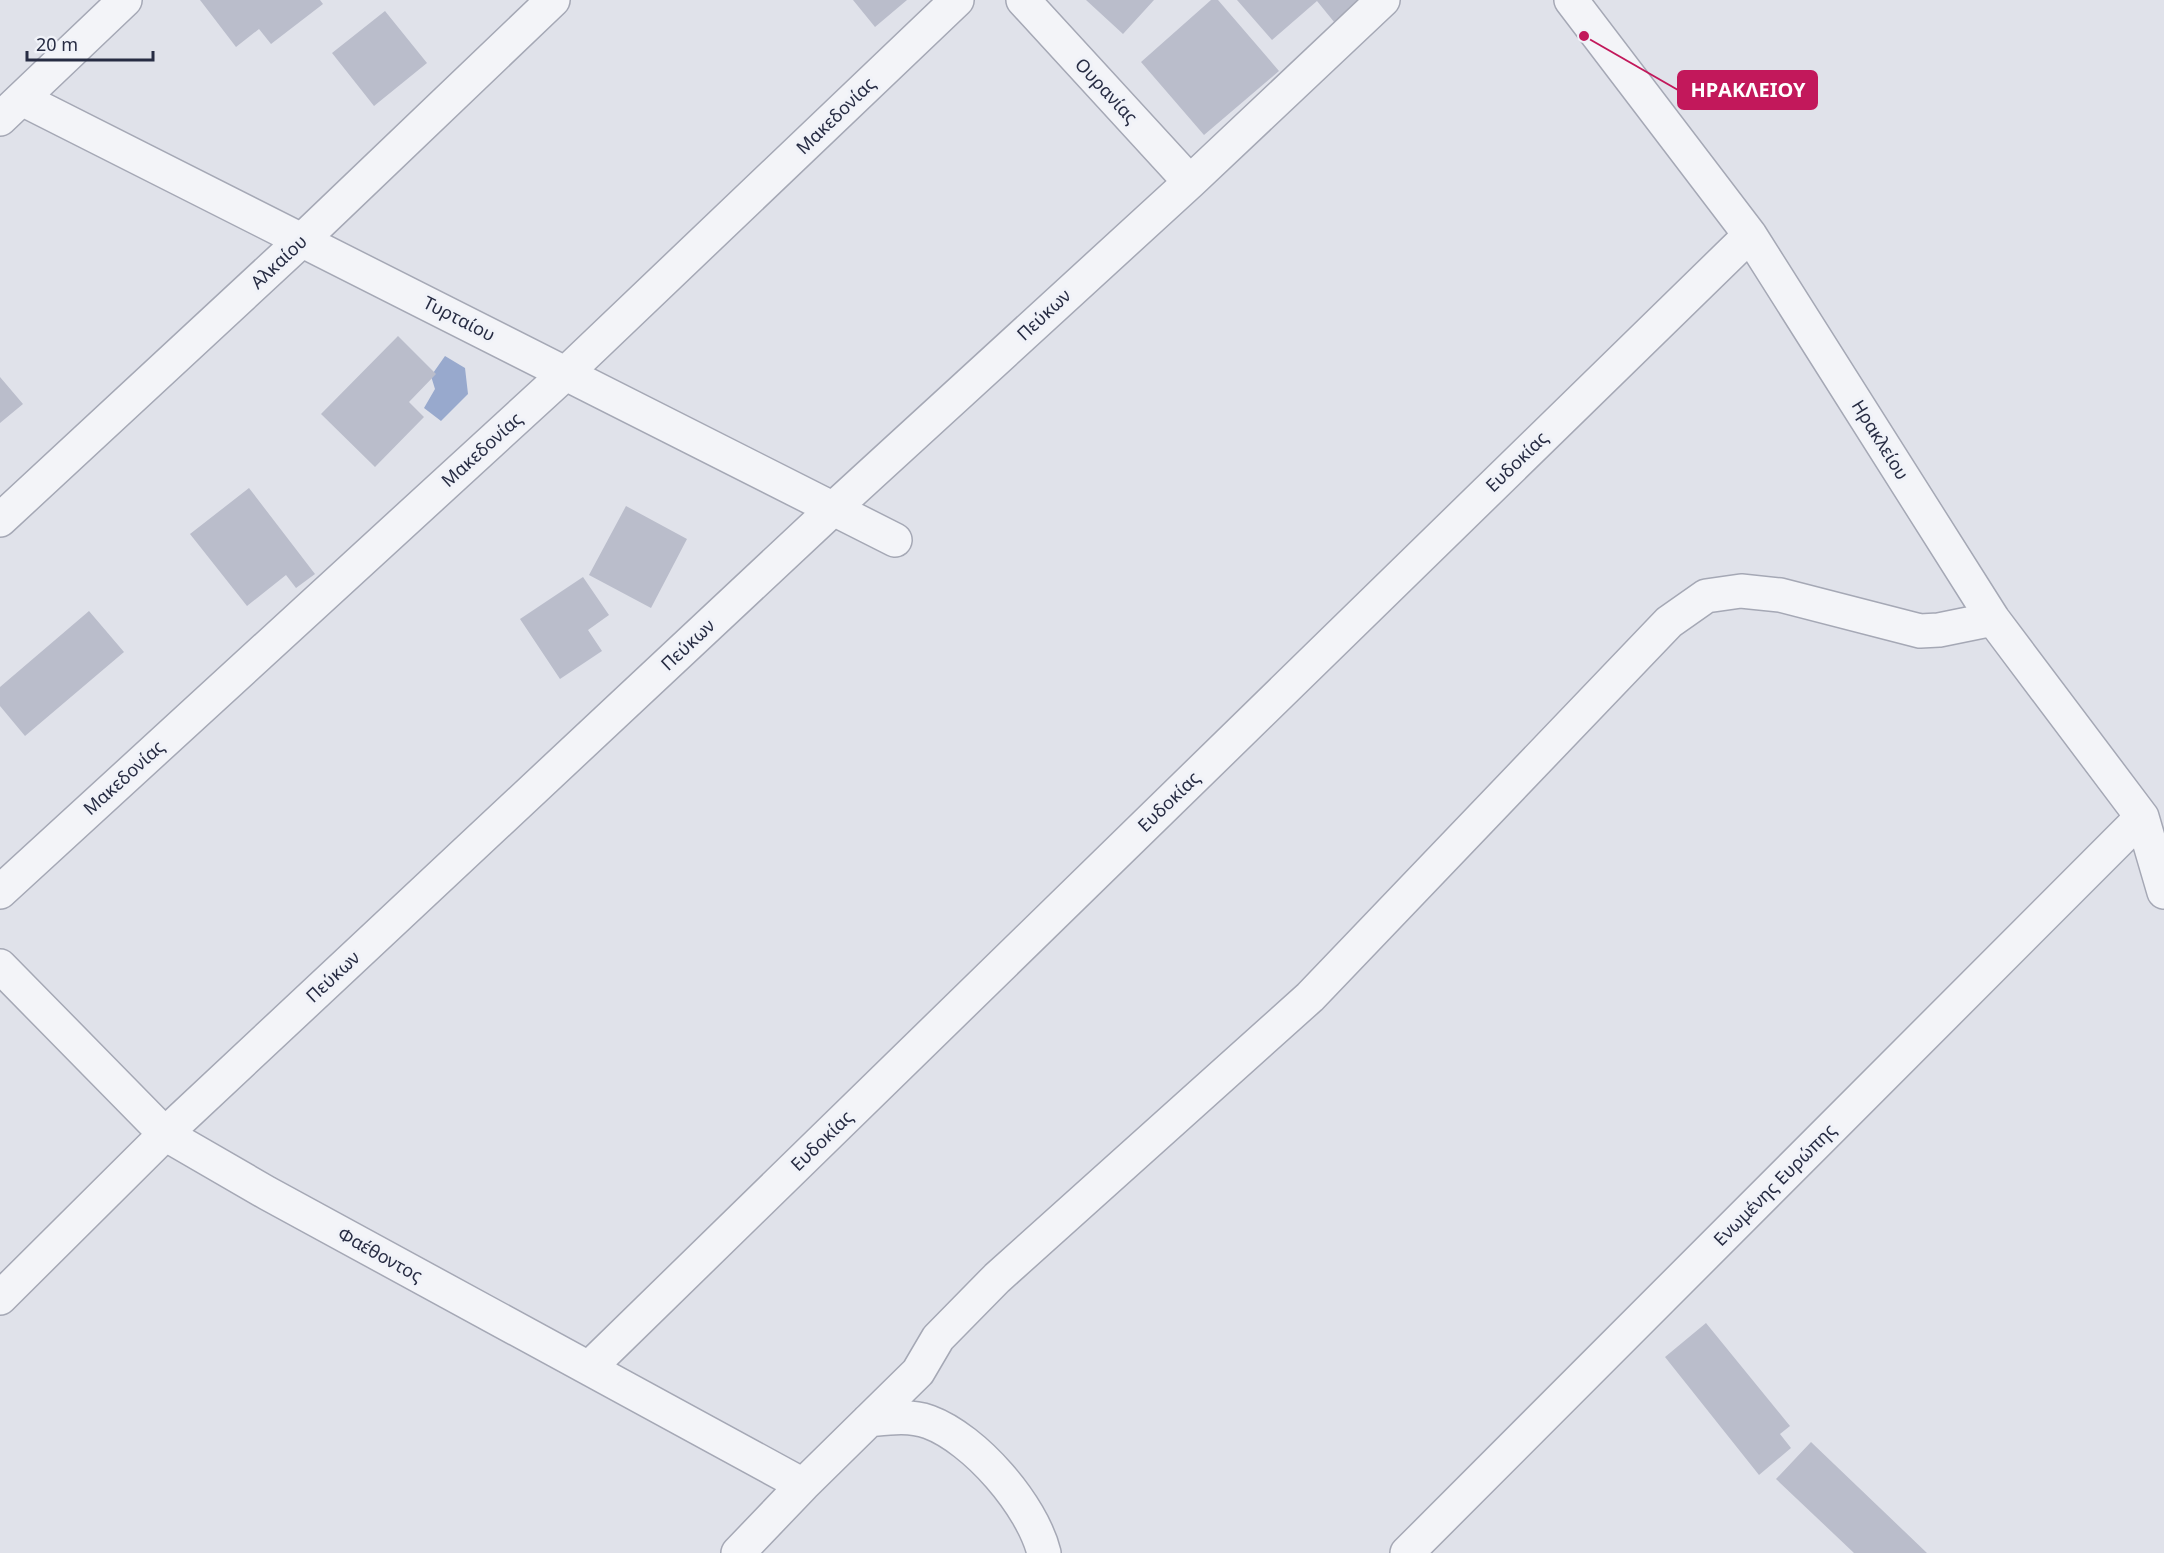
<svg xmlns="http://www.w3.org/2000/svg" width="2164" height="1553" viewBox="0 0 2164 1553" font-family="'Noto Sans',sans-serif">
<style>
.water{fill:#98a9cd}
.building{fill:#babdcb}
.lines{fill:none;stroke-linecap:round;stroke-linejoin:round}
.minor-casing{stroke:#a5a8b5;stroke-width:36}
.minor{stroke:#f3f4f8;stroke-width:33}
.labels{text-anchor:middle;stroke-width:6;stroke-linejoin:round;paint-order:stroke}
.street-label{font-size:18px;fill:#272c43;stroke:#f0f2f8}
.leader{fill:none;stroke:#c2185b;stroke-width:2}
.callout-dot{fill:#c2185b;stroke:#f0f2f8;stroke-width:2}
.callout{fill:#c2185b;stroke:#c2185b;stroke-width:2}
.callout-label{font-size:20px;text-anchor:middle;font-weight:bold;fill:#fff}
</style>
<rect width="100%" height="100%" fill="#e0e2ea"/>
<!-- water -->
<path class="water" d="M445,356L465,368L468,394L441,421L424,408L435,389L431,376Z"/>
<!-- building -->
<path class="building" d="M200,0H320L323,4L271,44L259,29L236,47Z
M853,0H907L875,27Z
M1086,0H1154L1123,34Z
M1211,0H1218L1279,71L1204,135L1141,62Z
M1237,0H1372L1339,28L1317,1L1272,40Z
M385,11L427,63L374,106L332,53Z
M398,336L436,374L409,402L424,417L375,467L321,414Z
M0,377L23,404L0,423Z
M249,488L315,574L296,588L286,575L247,606L190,534Z
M626,506L687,539L651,608L589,575Z
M583,577L609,615L588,630L602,651L560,679L520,619Z
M89,611L124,652L25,736L0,706V687Z
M1706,1323L1790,1426L1780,1434L1791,1448L1759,1475L1665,1357Z
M1811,1442L1927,1553H1854L1776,1479Z"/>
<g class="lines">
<!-- minor casing -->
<g class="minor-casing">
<path id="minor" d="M1023,0L1190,182
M1571,0L1750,235L1993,619L2142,817L2164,892
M22,99L895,540
M0,119L125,0
M0,520L302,240L553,0
M0,892L566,373L957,0
M0,966L165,1134L267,1193L803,1485
M0,1298L165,1134L834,508L1190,182L1383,0
M589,1368L1750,235
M869,1420C889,1418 909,1415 929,1422C975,1439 1032,1505 1044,1553
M738,1553L803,1485L918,1372L938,1338L997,1278L1310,997L1669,622L1706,596L1741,591L1780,595L1920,631L1939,630L1993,619
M1407,1553L2142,817"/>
</g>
<!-- minor -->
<use href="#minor" class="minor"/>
</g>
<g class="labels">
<!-- street labels -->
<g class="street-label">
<text transform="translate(1106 91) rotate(47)" y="6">Ουρανίας</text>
<text transform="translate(836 116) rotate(-44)" y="6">Μακεδονίας</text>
<text transform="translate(279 262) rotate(-43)" y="6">Αλκαίου</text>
<text transform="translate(1044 315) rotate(-43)" y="6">Πεύκων</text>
<text transform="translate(459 319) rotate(27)" y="6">Τυρταίου</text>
<text transform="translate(1880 440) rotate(58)" y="6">Ηρακλείου</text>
<text transform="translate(482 450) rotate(-42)" y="6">Μακεδονίας</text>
<text transform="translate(1517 462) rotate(-44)" y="6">Ευδοκίας</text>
<text transform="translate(688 645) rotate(-43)" y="6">Πεύκων</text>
<text transform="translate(124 778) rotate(-42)" y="6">Μακεδονίας</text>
<text transform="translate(1169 802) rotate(-44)" y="6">Ευδοκίας</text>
<text transform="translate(333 977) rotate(-43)" y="6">Πεύκων</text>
<text transform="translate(822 1141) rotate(-44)" y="6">Ευδοκίας</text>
<text transform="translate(1775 1185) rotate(-45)" y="6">Ενωμένης Ευρώπης</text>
<text transform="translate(380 1255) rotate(29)" y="6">Φαέθοντος</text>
</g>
</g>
<!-- callouts -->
<path class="leader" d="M1584 36L1678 90"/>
<circle class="callout-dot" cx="1584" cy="36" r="6"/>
<rect class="callout" x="1678" y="71" width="139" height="38" rx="6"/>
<g class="callout-label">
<text x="1748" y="97">ΗΡΑΚΛΕΙΟΥ</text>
</g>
<!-- scale -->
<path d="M27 51v9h126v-9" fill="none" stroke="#272c43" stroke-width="3"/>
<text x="36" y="51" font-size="18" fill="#272c43" stroke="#f0f2f8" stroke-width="4.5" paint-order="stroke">20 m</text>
</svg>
